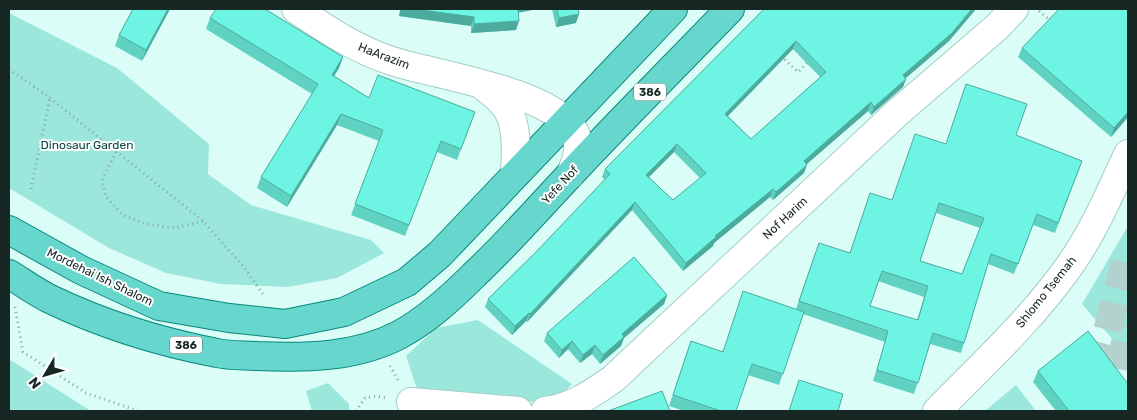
<svg xmlns="http://www.w3.org/2000/svg" width="1137" height="420" viewBox="0 0 1137 420" font-family="Rubik,sans-serif">
<style>
.green{fill:#9be7db}
.lines{fill:none;stroke-linecap:round;stroke-linejoin:round}
.highway-tunnel{stroke:#b4d2cd;stroke-width:28;stroke-dasharray:28 14;stroke-linecap:butt}
.minor-casing{stroke:#a3cec6;stroke-width:30}
.major-casing{stroke:#09887c;stroke-width:30}
.path{stroke:#8ba6a1;stroke-width:3;stroke-dasharray:1 4;stroke-linecap:butt}
.minor{stroke:#fff;stroke-width:28}
.major{stroke:#67d7cd;stroke-width:28}
.wall{fill:#5fd2c2;fill-rule:evenodd}
.shaded-wall{fill:#4dab9e}
.building{fill:#6ef4e2;stroke:#4dab9e;fill-rule:evenodd}
.labels{text-anchor:middle;stroke-width:4;stroke-linejoin:round;paint-order:stroke}
.shield{fill:#fff;stroke:#5c6866;stroke-width:1}
.shield-label{font-size:11px;font-weight:bold;fill:#162724}
.street-label{font-size:12px;fill:#162724;stroke:#fff}
.park-label{font-size:12px;fill:#06463f;stroke:#fff}
</style>
<rect width="100%" height="100%" fill="#dbfdf7"/>
<!-- green -->
<path class="green" d="M9,13L117,68L209,144L208,174L251,205L371,240L384,253L337,278L288,287L221,284L166,273L109,248L9,188Z
M1128,226V352L1126,355L1082,304Z
M478,320L572,384L561,395L535,402L419,395L406,356L436,328Z
M9,359L91,411H9Z
M328,383L349,404V411H312L306,391Z
M1016,385L1036,411H985Z"/>
<g class="lines">
<!-- highway-tunnel -->
<path class="highway-tunnel" d="M1086,411L1128,252
M1114,411L1128,324"/>
<!-- minor casing -->
<g class="minor-casing">
<path id="minor" d="M296,9C326,29 357,50 392,61C433,75 564,92 577,138C580,152 576,163 570,175
M482,85C491,92 501,99 507,109C518,125 516,155 515,174
M411,402L518,411
M545,411C572,408 591,394 613,379L897,113L997,27L1014,9
M937,411C983,364 1032,319 1070,265C1094,231 1111,191 1128,154"/>
</g>
<!-- major casing -->
<g class="major-casing">
<path id="major" d="M9,230L81,270L159,306L229,318L285,324L344,312L407,282L440,254L673,9
M9,274C22,282 36,292 50,299C102,324 160,342 217,353C230,356 244,355 257,356C304,358 355,358 399,335C427,320 451,298 474,275C506,245 535,212 565,180C619,122 675,66 730,9"/>
</g>
<!-- path -->
<path class="path" d="M1039,11L1051,21
M781,56L798,72L809,61
M9,69L50,98L203,221L243,266L265,297
M116,152L102,180L106,197L123,215L146,224L175,228L203,221
M31,189L50,98
M15,307L23,352L86,393L138,411
M390,366L398,380
M356,411L365,398L376,396L386,398"/>
<!-- minor -->
<use href="#minor" class="minor"/>
<!-- major -->
<use href="#major" class="major"/>
</g>
<!-- wall -->
<path class="wall" d="M133,9H170L142,61L115,46L119,35Z
M400,9H538L518,13L516,30L471,33V26L399,16Z
M552,9H578L576,23L556,27Z
M764,9H976L949,41L906,78V79L903,87L871,115L868,111L807,164L804,173L773,200L770,197L714,243L713,246L683,271L632,210L527,322L526,321L512,335L485,307L488,299L536,252L605,180L602,177L605,169ZM793,49L820,77L751,139L728,116ZM674,152L700,178L673,200L649,177Z
M1128,9V117L1111,137L1018,57L1022,48Z
M210,18L343,57L339,68L334,76L369,98L475,112L457,160L437,152L405,236L351,215L379,141L337,125L287,207L257,188L261,177L312,94L206,29Z
M1016,135L1082,161L1055,233L1033,225L1014,274L988,264L961,353L930,344L914,394L873,381L885,342L803,314L779,385L748,375L736,411H684L669,406L687,352L722,351L796,309L815,253H850L892,200L946,144ZM936,213L980,228L962,274L920,261ZM878,281L924,297L917,320L870,306Z
M667,295L664,304L624,338L621,346L600,364L592,354L580,363L568,349L559,358L544,341L547,333Z
M1038,371L1128,411H1056L1033,382Z"/>
<!-- shaded-wall -->
<path class="shaded-wall" d="M168,9H170L142,61L146,50Z
M401,9H414L474,17L471,26L399,16Z
M516,9H538L514,13Z
M972,9H976L949,41L900,83L903,75Z
M579,14L576,23L556,27L559,18Z
M519,21L516,30L471,33L474,24Z
M796,41L793,49L722,122L725,114Z
M343,57L339,68L328,86L332,75Z
M906,79L903,87L871,115L874,107Z
M871,102L868,111L801,169L804,161Z
M1128,112V117L1111,137L1114,128Z
M341,114L337,125L287,207L291,196Z
M677,144L674,152L643,183L646,175Z
M807,165L804,173L773,200L776,192Z
M773,189L770,197L714,243L713,246L683,271L686,263L715,236Z
M635,202L632,210L527,322L530,314Z
M667,295L664,304L624,338L621,346L600,364L603,355L622,334Z
M529,313L526,321L512,335L515,326Z
M572,341L568,349L559,358L562,350Z
M595,345L592,354L580,363L583,355Z"/>
<!-- building -->
<path class="building" d="M133,9H168L146,50L119,35Z
M216,9H265L343,57L332,75L369,98L378,75L475,112L461,149L441,141L409,225L355,204L383,130L341,114L291,196L261,177L318,84L210,18Z
M414,9H518L519,21L474,24V17Z
M557,9H578L579,14L559,18Z
M764,9H972L952,33L903,75L906,79L874,107L871,102L804,161L807,165L776,192L773,189L715,236L716,237L686,263L635,202L530,314L529,313L515,326L488,299L536,252L610,174L605,169ZM796,41L826,72L751,139L725,114ZM677,144L706,173L673,200L646,175Z
M1059,9H1128V76L1127,77L1128,78V112L1114,128L1022,48Z
M966,84L1027,104L1016,135L1082,161L1058,223L1037,214L1018,264L991,254L964,343L933,333L918,383L877,370L888,331L799,301L819,243L850,253L870,193L892,200L915,134L946,144ZM939,203L984,218L962,274L920,261ZM882,271L928,286L918,320L870,306Z
M634,257L667,295L622,334L624,337L603,355L595,345L583,355L572,341L562,350L547,333Z
M743,291L804,312L783,374L752,364L736,411H721L673,395L691,341L723,352Z
M1088,331L1128,384V411H1069L1038,371Z
M799,380L843,394L838,411H789Z
M662,391L670,411H608Z"/>
<g class="labels">
<!-- shield labels -->
<g class="shield">
<rect x="634" y="83.5" width="32" height="17" rx="4"/>
<rect x="170" y="336.5" width="32" height="17" rx="4"/>
</g>
<g class="shield-label">
<text x="650" y="96">386</text>
<text x="186" y="349">386</text>
</g>
<!-- street labels -->
<g class="street-label">
<text transform="translate(384 56) rotate(21)" y="4">HaArazim</text>
<text transform="translate(560 185) rotate(-47)" y="4">Yefe Nof</text>
<text transform="translate(785 218) rotate(-43)" y="4">Nof Harim</text>
<text transform="translate(100 277) rotate(26)" y="4">Mordehai Ish Shalom</text>
<text transform="translate(1046 292) rotate(-51)" y="4">Shlomo Tsemah</text>
</g>
<!-- park labels -->
<g class="park-label">
<text x="87" y="149">Dinosaur Garden</text>
</g>
</g>
<!-- border -->
<rect width="1137" height="420" fill="none" stroke="#162724" stroke-width="20"/>
<!-- north arrow -->
<g transform="translate(45 375) rotate(232)" stroke="#ffffff" stroke-width="4" paint-order="stroke">
<path d="M0-4L9 19L0 12L-9 19Z" fill="#162724"/>
<text y="-8" font-size="14" font-weight="bold" text-anchor="middle" fill="#162724">N</text>
</g>
</svg>
